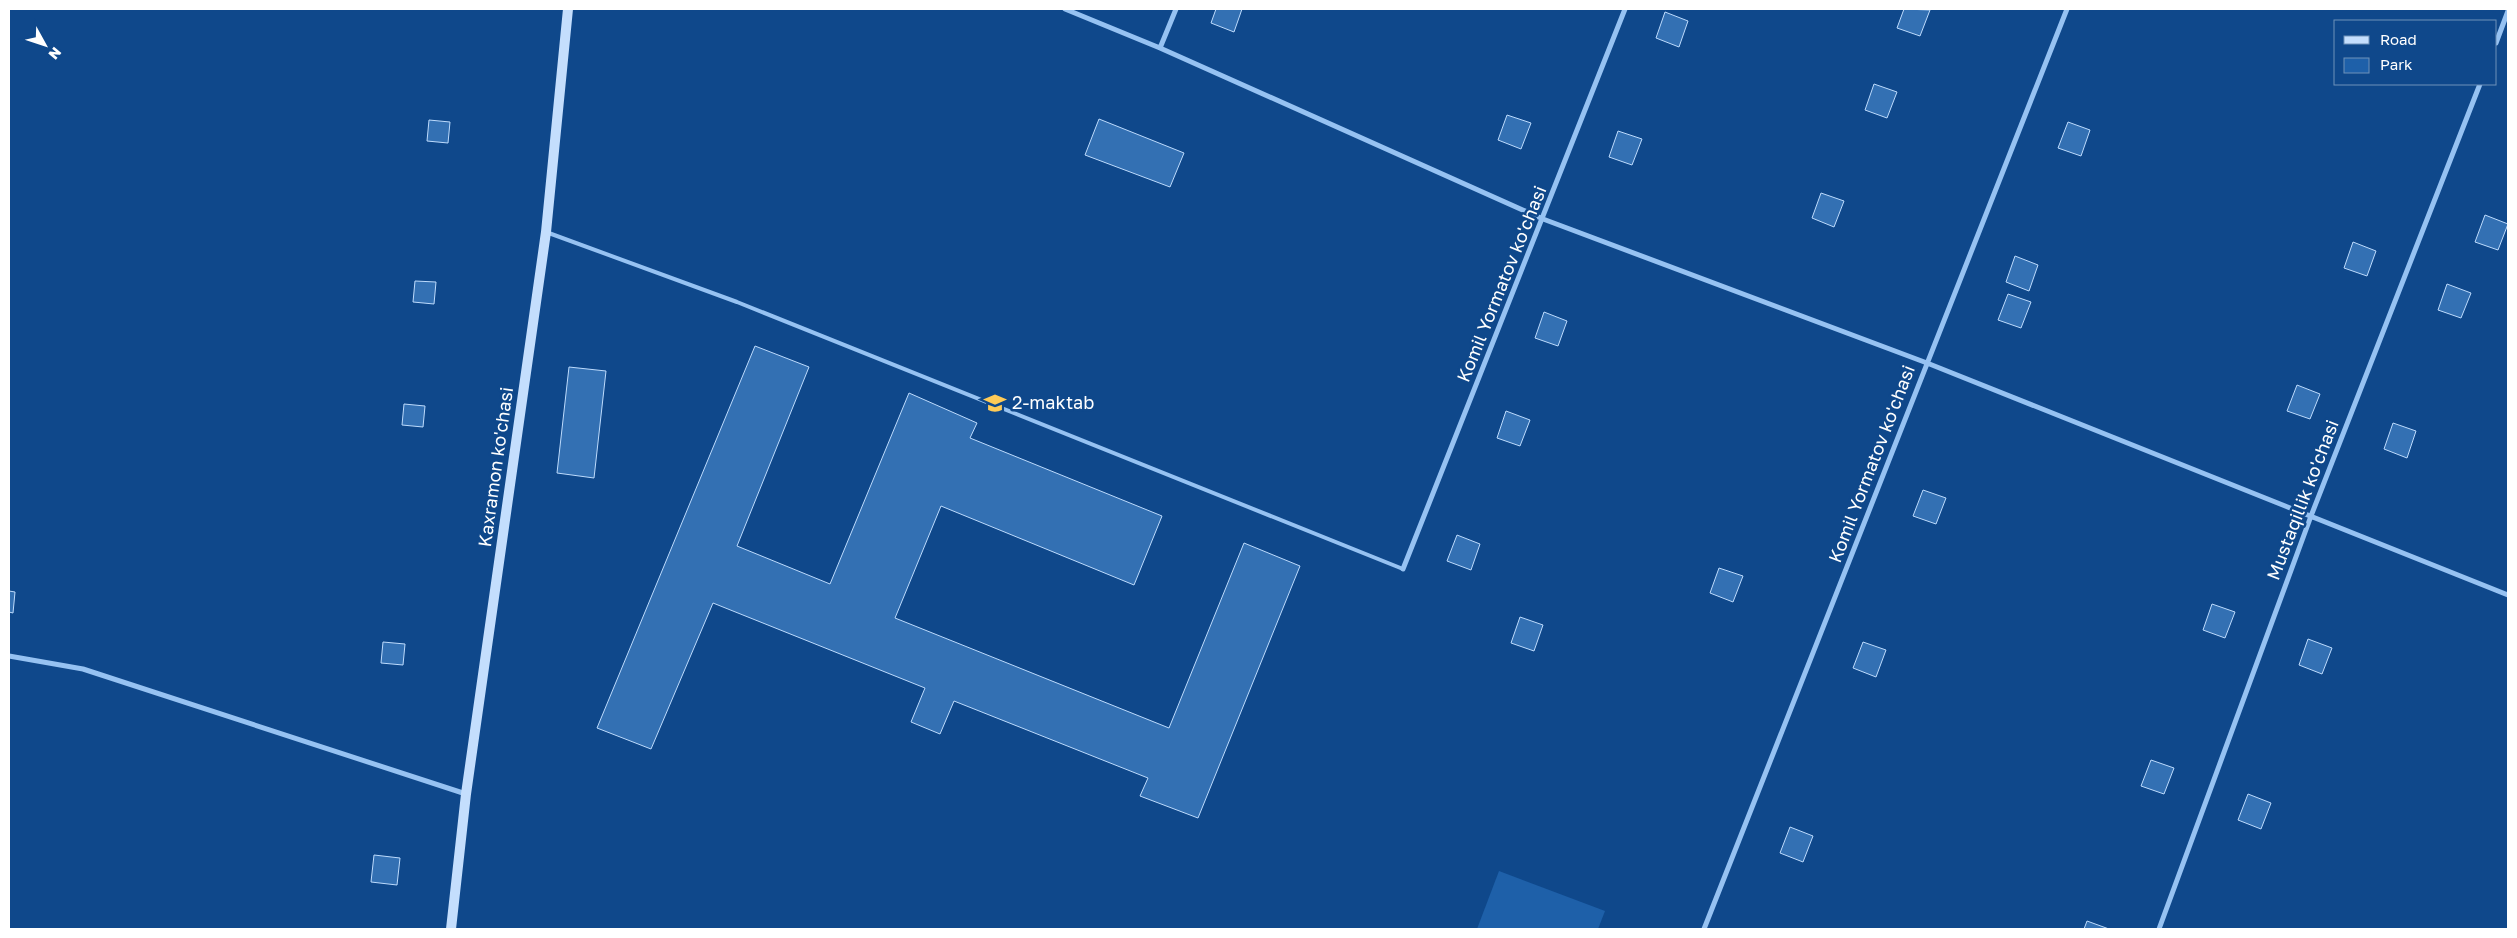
<svg xmlns="http://www.w3.org/2000/svg" width="2517" height="938" viewBox="0 0 2517 938" font-family="'Golos Text',sans-serif">
<style>
.green{fill:#1e60a9}
.building{fill:#3370b3;stroke:#bddbfd}
.lines{fill:none;stroke-linecap:round;stroke-linejoin:round}
.lane{stroke:#96c2f2;stroke-width:4}
.street{stroke:#96c2f2;stroke-width:5}
.secondary{stroke:#c4defd;stroke-width:10}
.labels{text-anchor:middle;stroke-width:5;stroke-linejoin:round;paint-order:stroke}
.street-label{font-size:18px;fill:#fff;stroke:#0f488b}
.poi-label{font-size:18px;fill:#fff;stroke:#0f488b;text-anchor:start}
</style>
<rect width="100%" height="100%" fill="#0f488b"/>
<!-- green -->
<path class="green" d="M1499,871L1605,911L1598,929H1477Z"/>
<!-- building -->
<path class="building" d="M1216,9H1242L1234,32L1211,23Z
M1904,9L1930,10L1920,36L1897,28Z
M1665,12L1688,21L1679,47L1656,38Z
M1874,84L1897,92L1887,118L1865,110Z
M1507,115L1531,123L1521,149L1498,140Z
M1099,119L1184,153L1170,187L1085,155Z
M429,120L450,122L448,143L427,141Z
M2068,122L2090,130L2081,156L2058,148Z
M1618,131L1642,139L1632,165L1609,157Z
M1821,193L1844,201L1834,227L1812,218Z
M2485,215L2508,224L2498,250L2475,242Z
M2353,242L2376,251L2367,276L2344,268Z
M2015,256L2038,265L2029,291L2006,282Z
M415,281L436,282L434,304L413,302Z
M2447,284L2471,293L2461,318L2438,310Z
M2008,294L2031,302L2021,328L1998,320Z
M1544,312L1567,321L1558,346L1535,338Z
M755,346L809,367L737,546L830,584L909,393L977,423L970,438L1162,516L1134,585L941,506L895,618L1169,728L1244,543L1300,566L1198,818L1140,796L1148,778L954,701L940,734L911,722L925,688L713,603L651,749L597,728Z
M569,367L606,371L594,478L557,473Z
M2297,385L2320,394L2310,419L2287,411Z
M404,404L425,406L423,427L402,425Z
M1506,411L1530,420L1520,446L1497,438Z
M2393,423L2416,431L2407,458L2384,449Z
M1923,490L1946,498L1936,524L1913,516Z
M1457,535L1480,544L1471,570L1447,561Z
M1719,568L1743,576L1733,602L1710,593Z
M9,591L15,592L13,613L9,612Z
M2212,604L2235,612L2225,638L2203,630Z
M1520,617L1543,625L1534,651L1511,643Z
M2308,639L2332,648L2322,674L2299,665Z
M383,642L405,644L403,665L381,663Z
M1863,642L1886,650L1876,677L1853,668Z
M2151,760L2174,768L2164,794L2141,786Z
M2248,794L2271,803L2261,829L2238,820Z
M1790,827L1813,836L1803,862L1780,853Z
M374,855L400,858L397,885L371,882Z
M2087,921L2109,929H2084Z"/>
<g class="lines">
<!-- lane -->
<path class="lane" d="M546,232L737,302L1403,569"/>
<!-- street -->
<path class="street" d="M1065,9L1160,48L1543,219L1927,363L2508,595
M2496,43L2508,11
M1160,48L1176,9
M1403,569L1625,9
M9,656L83,669L466,794
M1704,929L2067,9
M2159,929L2311,516L2480,84"/>
<!-- secondary -->
<path class="secondary" d="M451,929L466,794L546,232L568,9"/>
</g>
<!-- icons -->
<defs>
<g id="school-bare" transform="scale(1.725)"><path d="M0-5L7-2L0 1L-7-2ZM-4 1L0 2.5L4 1V4Q0 6-4 4Z" fill="#ffcb57" stroke="#0f488b" stroke-width="2.5" paint-order="stroke"/></g>
</defs>
<g fill-rule="evenodd">
<use href="#school-bare" x="995" y="403"/>
</g>
<g class="labels">
<!-- street labels -->
<g class="street-label">
<text transform="translate(1502 284) rotate(-68)" y="6">Komil Yormatov ko'chasi</text>
<text transform="translate(1872 464) rotate(-69)" y="6">Komil Yormatov ko'chasi</text>
<text transform="translate(496 467) rotate(-82)" y="6">Kaxramon ko'chasi</text>
<text transform="translate(2303 500) rotate(-69)" y="6">Mustaqillik ko'chasi</text>
</g>
<!-- poi labels -->
<g class="poi-label">
<text x="1012" y="409">2-maktab</text>
</g>
</g>
<!-- border -->
<rect width="2517" height="938" fill="none" stroke="#ffffff" stroke-width="20"/>
<!-- legend -->
<rect x="2334" y="20" width="162" height="65" fill="#0f488b" stroke="#6f91b9"/>
<rect x="2344" y="36" width="25" height="8" fill="#c4defd" stroke="#6f91b9"/>
<text x="2380" y="45" font-size="15" fill="#ffffff">Road</text>
<rect x="2344" y="58" width="25" height="15" fill="#1e60a9" stroke="#6f91b9"/>
<text x="2380" y="70" font-size="15" fill="#ffffff">Park</text>
<!-- north arrow -->
<g transform="translate(45 45) rotate(130)" stroke="#0f488b" stroke-width="4" paint-order="stroke">
<path d="M0-4L9 19L0 12L-9 19Z" fill="#ffffff"/>
<text y="-8" font-size="14" font-weight="bold" text-anchor="middle" fill="#ffffff">N</text>
</g>
</svg>
